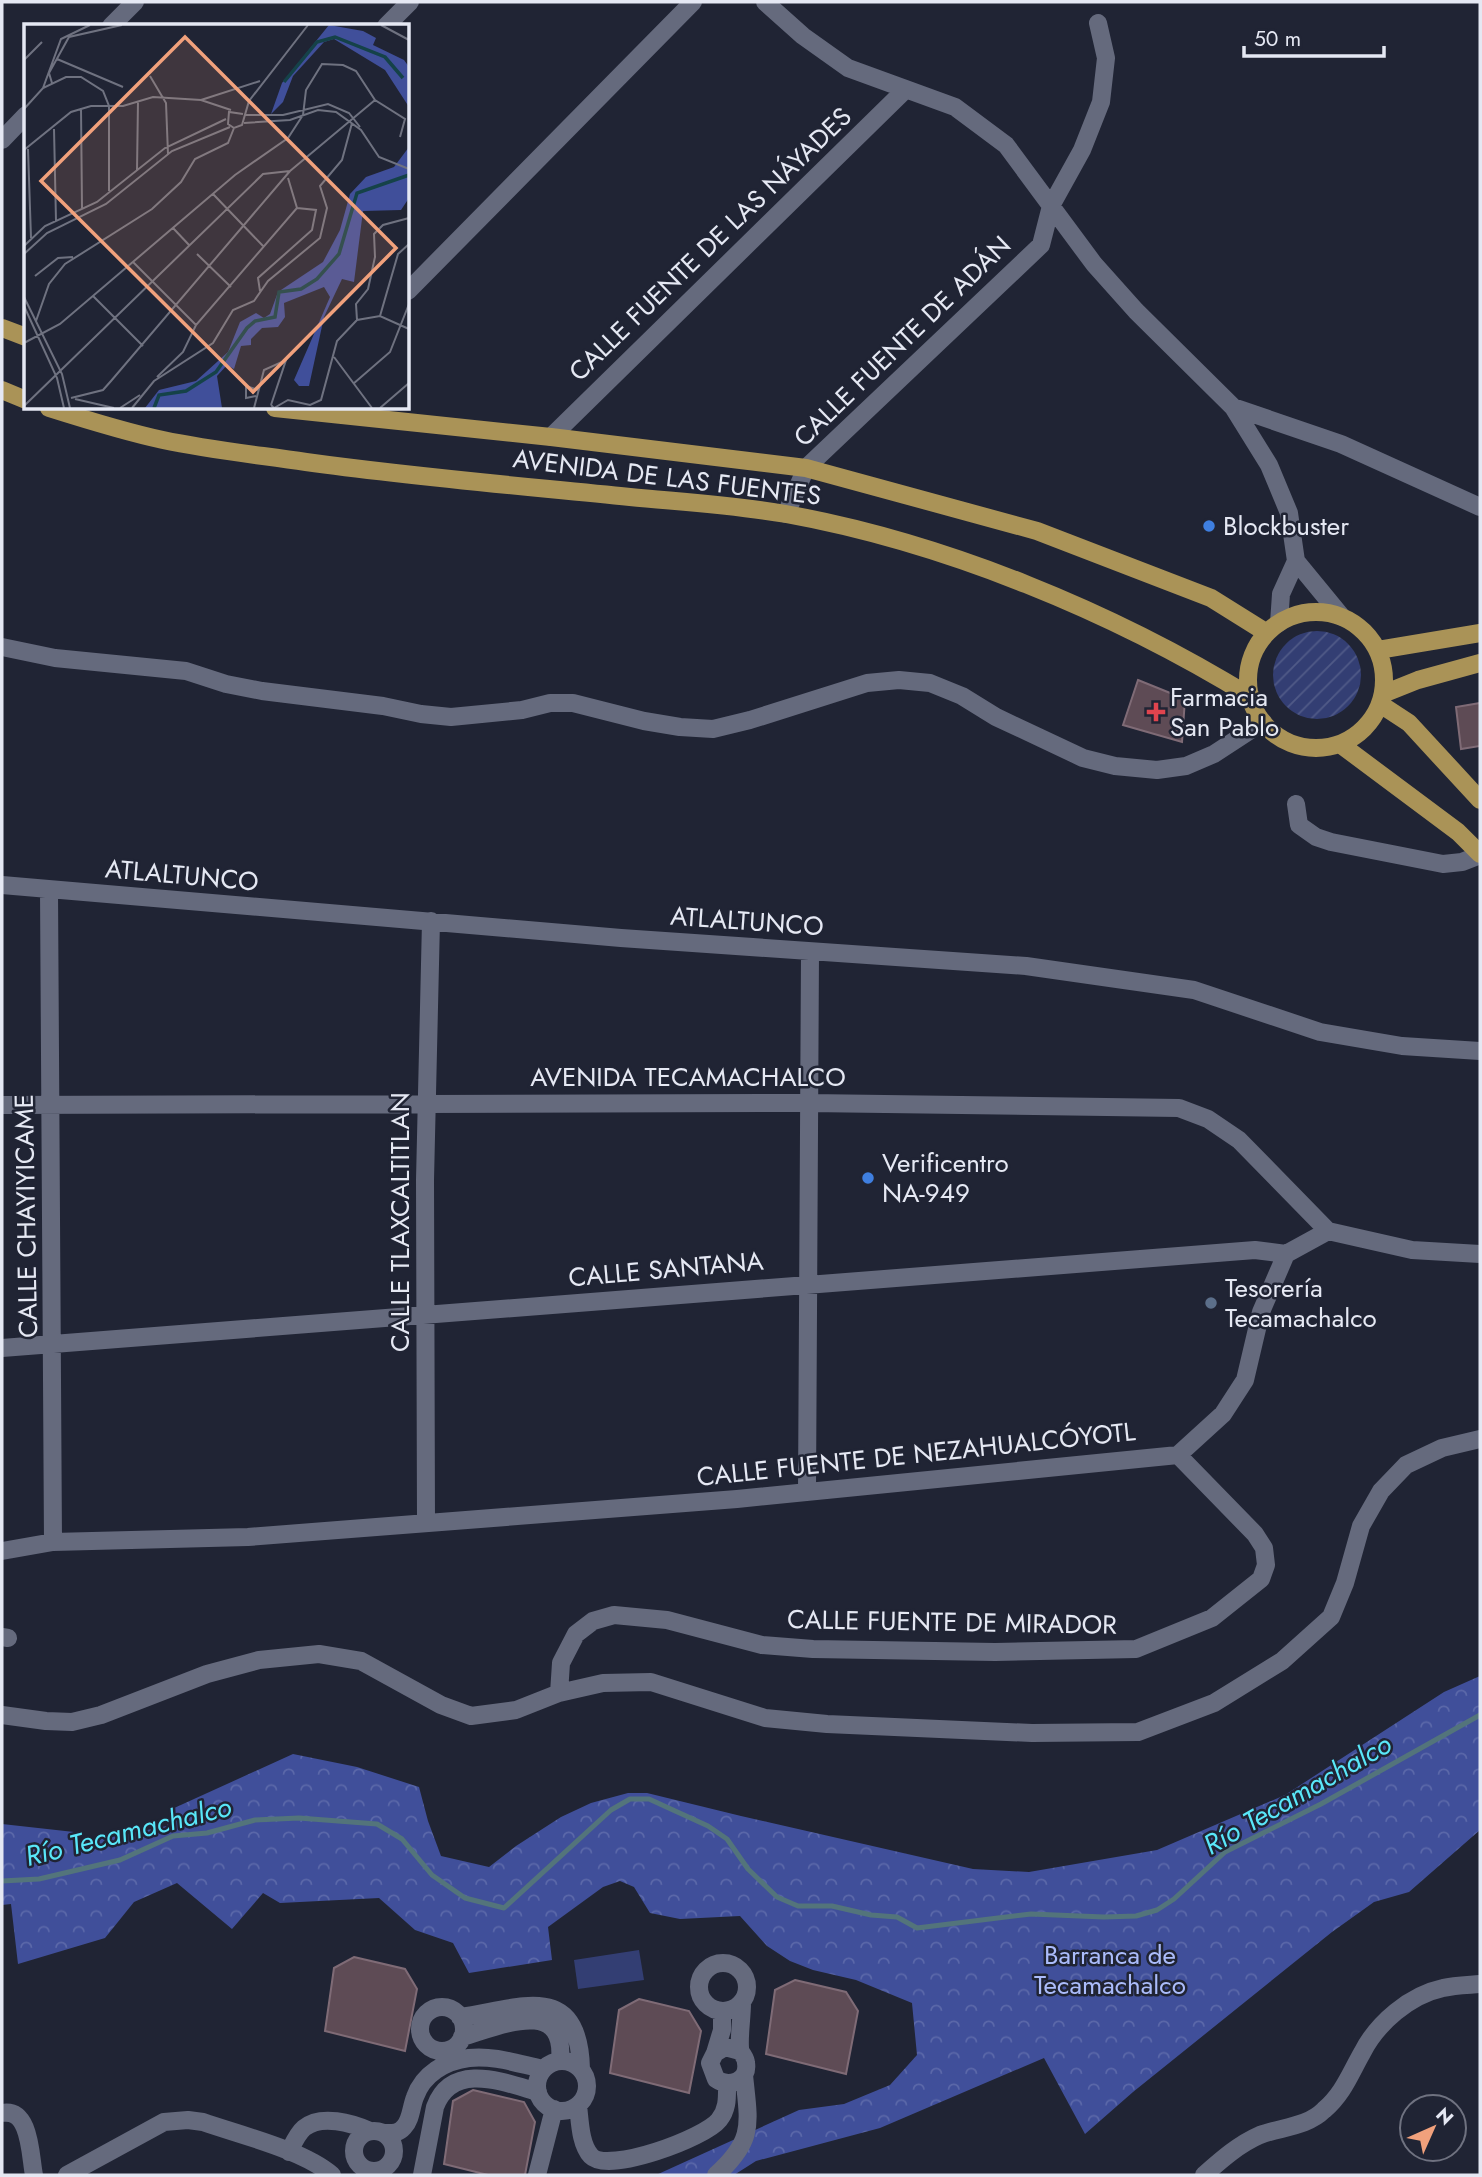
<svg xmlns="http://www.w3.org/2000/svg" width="1482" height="2177" viewBox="0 0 1482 2177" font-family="Jost,sans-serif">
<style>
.grass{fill:#333e73}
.forest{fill:url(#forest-crowns)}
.garden{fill:url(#garden-furrows)}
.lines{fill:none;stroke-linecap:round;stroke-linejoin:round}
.stream{stroke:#53747b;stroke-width:5}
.building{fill:#5e4b55;stroke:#7f6b76;stroke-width:2}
.minor{stroke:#656a7d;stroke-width:18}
.major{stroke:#aa9357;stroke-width:18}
.shop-dot{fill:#3f7fe0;stroke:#202434;stroke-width:2.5}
.health-dot{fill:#e0444e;stroke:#202434;stroke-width:2.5}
.service-dot{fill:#5c6f8a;stroke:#202434;stroke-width:2.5}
.labels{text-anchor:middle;stroke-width:5;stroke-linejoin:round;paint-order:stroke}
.street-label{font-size:26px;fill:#e5e8f3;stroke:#202434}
.poi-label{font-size:26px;fill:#e5e8f3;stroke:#202434;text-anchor:start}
.park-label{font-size:26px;fill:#abbcfb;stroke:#202434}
.water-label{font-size:28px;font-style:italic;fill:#59e7f9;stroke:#202434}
.inset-river{fill:none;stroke:#154248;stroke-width:3.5}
.inset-road{fill:none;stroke:#6f7280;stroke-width:2}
.view{fill:#f1a17c;fill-opacity:0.15;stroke:#f1a17c;stroke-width:3.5}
.inset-edge{fill:none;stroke:#e5e8f3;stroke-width:3.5}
</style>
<defs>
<pattern id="forest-crowns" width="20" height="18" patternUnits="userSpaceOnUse" patternTransform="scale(1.75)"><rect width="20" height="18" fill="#404f9a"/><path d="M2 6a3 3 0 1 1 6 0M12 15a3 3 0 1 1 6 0" fill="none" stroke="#5b68a9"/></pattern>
<pattern id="garden-furrows" width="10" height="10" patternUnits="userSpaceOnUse" patternTransform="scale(1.75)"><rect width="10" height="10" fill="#333e73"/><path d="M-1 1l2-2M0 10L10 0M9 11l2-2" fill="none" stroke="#505a87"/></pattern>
</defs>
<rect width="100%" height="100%" fill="#202434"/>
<!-- grass -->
<path class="grass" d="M639,1950L644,1980L578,1989L574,1960Z"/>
<!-- forest -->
<path class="forest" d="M1480,1676V1830L1409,1892L1374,1902L1332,1932L1133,2092L1085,2134L1044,2058L880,2128L756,2161L734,2175H656L799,2110L844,2104L890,2085L917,2055L912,2003L856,1980L813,1970L790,1961L767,1946L740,1916L680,1919L650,1913L634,1887L620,1881L603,1887L548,1927L552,1960L469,1973L453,1943L415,1930L379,1898L280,1903L263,1893L232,1929L177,1883L134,1902L105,1938L18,1964L11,1904L2,1905V1824L74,1832L77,1844L167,1826L172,1809L293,1754L357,1767L419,1787L428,1821L441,1856L489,1867L516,1846L561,1817L591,1803L628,1793H647L741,1816L973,1869L1029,1872L1157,1850L1285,1795L1444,1692Z"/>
<!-- garden -->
<path class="garden" d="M1273 675a44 44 0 1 1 88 0a44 44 0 1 1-88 0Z"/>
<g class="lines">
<!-- stream -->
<path class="stream" d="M2,1881L39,1879L120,1860L173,1836L207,1833L255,1820L299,1818L377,1824L402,1839L432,1875L465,1898L504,1908L611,1810L630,1799H649L708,1826L727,1839L748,1869L777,1897L798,1906H832L871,1915L897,1917L917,1928L1031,1914L1104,1917L1136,1916L1157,1910L1174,1899L1225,1852L1321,1804L1480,1715"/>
</g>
<!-- building -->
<path class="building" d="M1138,680L1185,699L1182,742L1123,725Z
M1480,703V746L1461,749L1456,707Z
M354,1957L405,1969L417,1989L405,2051L325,2031L334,1968Z
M795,1980L846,1992L858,2011L846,2074L766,2054L775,1990Z
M639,1999L689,2011L701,2031L689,2093L610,2073L619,2010Z
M473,2090L524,2102L535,2122L525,2175H488L444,2164L453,2101Z"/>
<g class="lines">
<!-- minor -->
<path class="minor" d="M765,2L803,36L848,68L955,107L1006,145L1094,264L1136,311L1233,407L1269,465L1289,513L1296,561L1342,617
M111,26L135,2
M386,26L410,2
M2,140L26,115
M408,291L693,2
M1233,407L1341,444L1480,507
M551,437L906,89
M786,514L806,468L1041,245L1051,206L1082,150L1101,102L1106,58L1098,23
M1279,623L1281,594L1296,561
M2,647L55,658L186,671L226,684L262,691L383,706L421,714L451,717L522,710L550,703H573L644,721L680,727L713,729L750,720L867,683L899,680L930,683L962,696L996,717L1083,758L1115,766L1157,770L1186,766L1214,754L1263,722
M1296,804L1299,825L1316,837L1331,842L1443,864L1462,862L1480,855
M2,885L621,938L1026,966L1194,990L1320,1032L1402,1046L1480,1051
M49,891L53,1542
M2,1105L809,1103L1179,1108L1208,1119L1239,1140L1328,1231
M1328,1231L1412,1250L1480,1254
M2,1348L1255,1250L1286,1254L1328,1231
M807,1492L810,953
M426,1523L425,1180L431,921
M2,1551L53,1542L248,1537L737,1499L1178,1455L1223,1414L1245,1380L1261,1312L1286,1254
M2,1637L8,1638
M559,1693L561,1663L576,1634L593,1621L614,1615L667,1620L762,1645L813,1649L995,1652L1136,1649L1212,1618L1261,1579L1266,1565L1264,1548L1255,1534L1178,1455
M2,1715L46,1721L72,1722L101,1715L207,1674L259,1660L319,1654L361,1661L441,1705L471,1716L516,1710L559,1693L603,1683L651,1682L765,1718L827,1724L1032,1733L1138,1732L1214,1703L1282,1661L1331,1617L1345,1583L1361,1526L1381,1491L1406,1465L1442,1448L1480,1439
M699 1987a24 24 0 1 1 48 0a24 24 0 1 1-48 0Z
M420 2029a22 22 0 1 1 44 0a22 22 0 1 1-44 0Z
M460,2017C519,2009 579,1979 581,2069
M462,2037C498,2027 566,1995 560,2061
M740,2051L725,2047L715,2053L710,2063L716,2079C729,2088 749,2081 746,2063C746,2057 740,2053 740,2048C739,2034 742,2017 742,2003
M715,2053L722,2030V2012
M537 2086a25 25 0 1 1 50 0a25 25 0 1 1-50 0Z
M578,2105C580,2121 580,2144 591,2156C608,2174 705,2138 719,2120C728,2109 727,2097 727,2084
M2,2113C31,2108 30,2156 34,2175
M354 2151a20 20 0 1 1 40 0a20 20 0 1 1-40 0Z
M384,2133C392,2133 398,2134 404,2127C411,2120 411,2107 415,2097C423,2074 445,2061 469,2058C493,2055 519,2064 543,2069
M289,2152C293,2144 297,2134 304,2128C321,2114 352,2123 370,2131
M67,2175L164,2122L188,2120L203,2122C240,2135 303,2150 332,2175
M422,2175L435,2107C452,2061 503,2082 538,2092
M537,2175L554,2109
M716,2175C755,2140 749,2124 744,2075
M1204,2175C1221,2160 1239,2144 1260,2135C1281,2127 1307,2127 1324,2110C1343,2094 1350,2074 1362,2053C1377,2023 1410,1995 1443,1988C1455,1985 1468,1985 1480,1984"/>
<!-- major -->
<path class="major" d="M2,328L26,337
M2,390L26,400
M49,408C87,420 125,432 163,440C210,450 259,455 306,462C414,477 522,486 630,497C682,502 735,505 786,514C946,543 1113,612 1251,697
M275,408L551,437L806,468L1037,531L1211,598L1267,633
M1248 680a68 68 0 1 1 136 0a68 68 0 1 1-136 0Z
M1378,650L1480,633
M1383,694L1418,680L1480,663
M1380,704L1409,723L1480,800
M1340,744L1458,832L1480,854"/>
</g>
<!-- markers -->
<g class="shop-dot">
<circle cx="1209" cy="526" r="7"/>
<circle cx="868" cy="1178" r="7"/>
</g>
<path class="health-dot" d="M1152.5 701.5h7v7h7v7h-7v7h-7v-7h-7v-7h7z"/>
<circle class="service-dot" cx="1211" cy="1303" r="7"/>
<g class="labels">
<!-- street labels -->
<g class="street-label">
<text transform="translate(710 244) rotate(-44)" y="9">CALLE FUENTE DE LAS NÁYADES</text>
<text transform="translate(902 341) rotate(-44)" y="9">CALLE FUENTE DE ADÁN</text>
<text transform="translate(667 477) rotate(7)" y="9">AVENIDA DE LAS FUENTES</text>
<text transform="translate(182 875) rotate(5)" y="9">ATLALTUNCO</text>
<text transform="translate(747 921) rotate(4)" y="9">ATLALTUNCO</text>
<text x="688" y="1086">AVENIDA TECAMACHALCO</text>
<text transform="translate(26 1216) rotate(-91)" y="9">CALLE CHAYIYICAME</text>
<text transform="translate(400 1222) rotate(-90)" y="9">CALLE TLAXCALTITLAN</text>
<text transform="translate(666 1269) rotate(-5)" y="9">CALLE SANTANA</text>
<text transform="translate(916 1454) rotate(-6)" y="9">CALLE FUENTE DE NEZAHUALCÓYOTL</text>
<text transform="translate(952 1622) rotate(1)" y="9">CALLE FUENTE DE MIRADOR</text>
</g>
<!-- poi labels -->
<g class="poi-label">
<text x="1223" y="535">Blockbuster</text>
<text x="1170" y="706">Farmacia<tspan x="1170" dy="30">San Pablo</tspan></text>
<text x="882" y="1172">Verificentro<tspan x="882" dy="30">NA-949</tspan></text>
<text x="1225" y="1297">Tesorería<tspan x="1225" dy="30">Tecamachalco</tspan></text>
</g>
<!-- park labels -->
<g class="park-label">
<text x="1110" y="1964">Barranca de<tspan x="1110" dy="30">Tecamachalco</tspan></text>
</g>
<!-- water labels -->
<g class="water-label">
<text transform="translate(1297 1794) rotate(-30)" y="10">Río Tecamachalco</text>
<text transform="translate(128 1831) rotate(-14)" y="10">Río Tecamachalco</text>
</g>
</g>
<!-- overview -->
<g transform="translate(24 24)">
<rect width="385" height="385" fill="#202434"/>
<path d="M305,1L339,7L352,14L349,21L380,36L385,43V83L361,46L310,15L300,18L269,52L259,78L247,90L258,59ZM385,123V174L377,186L339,187L330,258L318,255L300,293L285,362H275L270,356L306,273L300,263L260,279L261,293L254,303L238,304L227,315V321L217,322L210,345L203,341L193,352L198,384H121L135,366L172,357L204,328L216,298L232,289L240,294L246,290L254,268L299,238L316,206L326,170L342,153L370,143Z" fill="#404f9a"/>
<path class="inset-river" d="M260,58L293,18L311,13L361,33L379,54M130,384L135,371L162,367L192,348L223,304L231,297L251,293L255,268L277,265L293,255L315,230L333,169L385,151"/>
<path class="inset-road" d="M357,1L385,16M33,35L99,63M0,36L18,18M126,52L142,79L144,130M28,59L25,49L45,13L98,1M19,64L37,15L66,1M177,76L236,57M57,84L58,184M0,85L19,64L42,53H57L79,67L85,82V167M219,90L205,88L204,100L210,104L218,101L225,77L284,1M220,91H259L304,80L325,89L336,103M220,99L266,96L294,86L312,88L337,106L355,133L385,145M30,105L32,197M4,125L7,214M0,126L47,88L67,82H99L129,73L177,76L207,86M113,146L114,77M266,147L351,76M189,170L240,223M149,204L166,222M0,222L21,202L73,178L141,124L202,95M0,230L23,209L82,180L148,127L206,103M173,230L207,263M109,238L172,301M11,252L34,234L49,233M236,267L234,254L288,206L292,186L273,184M69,272L119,322M0,273L38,350L46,384M0,282L33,354L40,384M356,292L374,230L385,220M333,296L332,280L344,265L351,233L350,210L359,201L385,194M12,297L25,260L41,240L128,185L157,158L171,135L204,119L210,104M0,319L36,300L211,151L264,114L279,91L282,66L298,40L319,41L332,47L351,76L381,95L376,113M310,333L348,384M133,353L159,328L172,301L273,184L264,154M329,360L366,328L385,280M232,372L222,374V362L234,366M47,374L79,366L87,357L266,147M51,375L90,384M247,381L250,384L264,376L286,381L297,376L313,317L333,296L356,292L385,305M0,382L239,150L266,147M96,384L116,371M108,384L130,357L189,319L209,286L230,277L244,257L296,214L303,184L296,162L318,136L328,99M230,384L240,346L262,336L247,381M356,384L385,359"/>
<path class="view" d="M161,13L372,224L229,368L17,157Z"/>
<rect width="385" height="385" class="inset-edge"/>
</g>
<!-- border -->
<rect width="1482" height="2177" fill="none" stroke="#e5e8f3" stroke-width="7"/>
<!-- north arrow -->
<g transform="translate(1433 2128) rotate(45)"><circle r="33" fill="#202434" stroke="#6f7280" stroke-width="2"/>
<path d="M0-5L12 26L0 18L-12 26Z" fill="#f1a17c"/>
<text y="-10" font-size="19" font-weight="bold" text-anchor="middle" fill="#e5e8f3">N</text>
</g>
<!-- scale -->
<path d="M1244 46v10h140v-10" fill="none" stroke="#e5e8f3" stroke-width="3.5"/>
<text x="1254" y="46" font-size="21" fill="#e5e8f3" stroke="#202434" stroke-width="5" paint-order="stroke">50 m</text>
</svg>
